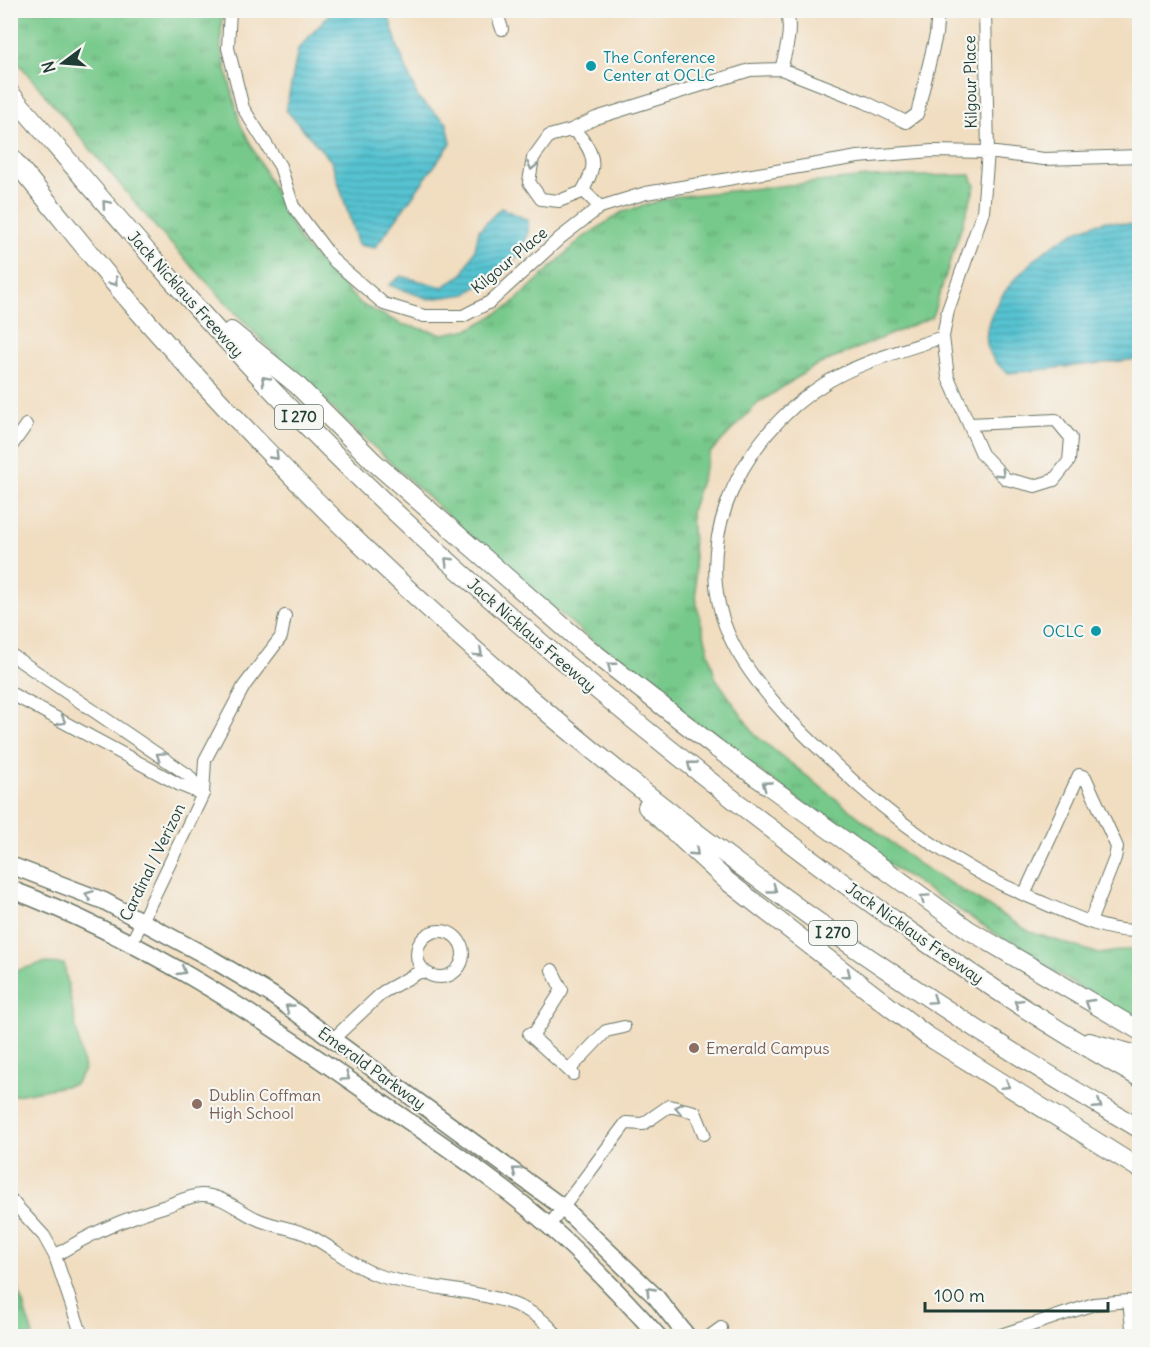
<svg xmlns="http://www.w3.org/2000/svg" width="1150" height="1347" viewBox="0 0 1150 1347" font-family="Delius,sans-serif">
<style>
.grass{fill:url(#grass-tufts);stroke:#4b8360;stroke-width:1.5}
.pitch{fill:#77c98b;stroke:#4b8360;stroke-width:1.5}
.water{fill:url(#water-rules);stroke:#3b8082;stroke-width:1.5}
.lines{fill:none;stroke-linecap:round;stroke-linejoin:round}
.minor-casing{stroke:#687565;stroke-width:14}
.major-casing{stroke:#687565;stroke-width:19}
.highway-casing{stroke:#687565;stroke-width:20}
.minor{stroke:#fff;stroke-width:12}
.major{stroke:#fff;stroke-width:16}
.highway{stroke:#fff;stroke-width:18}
.oneway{stroke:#8f9e9a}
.culture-dot{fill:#0f9aa8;stroke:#f6f6f2;stroke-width:2}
.education-dot{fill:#8d6e63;stroke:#f6f6f2;stroke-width:2}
.labels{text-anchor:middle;stroke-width:4.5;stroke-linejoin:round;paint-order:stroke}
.shield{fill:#f6f6f2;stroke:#60746d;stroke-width:1.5}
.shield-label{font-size:15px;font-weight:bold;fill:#1f3d34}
.culture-label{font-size:16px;fill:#0d838f;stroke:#f6f6f2;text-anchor:start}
.street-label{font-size:16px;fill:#1f3d34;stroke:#f6f6f2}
.education-label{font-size:16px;fill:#785e54;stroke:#f6f6f2;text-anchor:start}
</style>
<defs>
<pattern id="grass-tufts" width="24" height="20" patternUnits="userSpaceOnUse" patternTransform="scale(1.5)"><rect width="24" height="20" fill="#77c98b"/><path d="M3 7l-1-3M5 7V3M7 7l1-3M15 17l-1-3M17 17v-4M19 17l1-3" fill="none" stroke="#61a472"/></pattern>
<pattern id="water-rules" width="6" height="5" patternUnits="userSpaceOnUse" patternTransform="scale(1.5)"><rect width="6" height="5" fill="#57c3d1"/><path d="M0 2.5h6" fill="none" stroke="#47a0aa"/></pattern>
</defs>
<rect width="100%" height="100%" fill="#f6f6f2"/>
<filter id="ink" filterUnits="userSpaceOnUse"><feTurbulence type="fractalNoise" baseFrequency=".0167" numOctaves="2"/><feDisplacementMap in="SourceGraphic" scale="12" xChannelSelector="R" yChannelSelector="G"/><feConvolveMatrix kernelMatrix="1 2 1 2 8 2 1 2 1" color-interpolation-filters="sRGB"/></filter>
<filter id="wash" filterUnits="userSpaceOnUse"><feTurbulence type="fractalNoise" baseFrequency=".008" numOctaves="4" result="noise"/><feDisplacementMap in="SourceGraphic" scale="24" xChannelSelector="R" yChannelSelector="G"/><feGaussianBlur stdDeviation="1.35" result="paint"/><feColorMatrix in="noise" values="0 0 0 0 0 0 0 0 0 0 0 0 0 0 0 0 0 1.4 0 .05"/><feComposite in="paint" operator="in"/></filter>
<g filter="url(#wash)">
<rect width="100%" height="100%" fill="#f1ddc0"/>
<!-- grass -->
<path class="grass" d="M11,11H222L221,49L240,123L301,243L361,304L401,324L443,334L470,329L510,306L581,239L622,212L672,197L867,177L971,175L975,186L932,317L813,367L757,404L710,453L691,511L697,606L715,677L755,735L917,863L1030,932L1099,954L1139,948V1023L1069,981L863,848L655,693L495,559L279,359L159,231L11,54Z
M11,1266L33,1336H11Z"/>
<!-- pitch -->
<path class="pitch" d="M43,963L64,964L84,1070L75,1084L11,1096V972Z"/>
<!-- water -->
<path class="water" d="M332,11H387L399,50L418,98L447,123L451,143L375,248L358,245L332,162L286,110L298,49Z
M501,208L528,220V235L518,256L467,294L429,299L389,285L401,276L443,287L463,274L475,249L479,230Z
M1107,221L1139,226V359L1009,373C951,337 1019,268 1056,243C1072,232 1088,225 1107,221Z"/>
</g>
<g filter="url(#ink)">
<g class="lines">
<!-- minor casing -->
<g class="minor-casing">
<path id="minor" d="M230,10L228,48L243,108L280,166L293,206L334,261L384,304L424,316H463L490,302L560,238L600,207L646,193L858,157L932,151L988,152L1044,159L1140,156
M496,10L502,29
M781,69L865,102L906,122L917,114L936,35L938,10
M571,130C578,133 581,137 585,143C598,162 592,174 582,192L559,201L541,199L529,182L533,158L549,136L571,130L596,118L750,70L781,69C786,51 793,28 786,10
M583,190L600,207
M943,337C905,350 863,361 829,381C735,437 678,562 743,661C768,700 800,731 834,763C891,818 958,868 1032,898C1061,910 1108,935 1140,930
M970,424L1056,420L1071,438L1069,461L1054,480L1035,486L1006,479L982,454L948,377L943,337L948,310L983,212L988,152L985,10
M10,448L26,425
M10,654L188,775L203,794
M10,693L180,785L202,794
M1024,895L1079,775L1085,777L1117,847L1115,858L1090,922
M417 954a23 23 0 1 1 46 0a23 23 0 1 1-46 0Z
M131,944L203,794L205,760L244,686L281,637L285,616
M529,1034L573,1074
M532,1037L562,990L552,970
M333,1039L383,992L423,970
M569,1070L606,1031L624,1027
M10,1199L44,1236L55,1256
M549,1226L626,1123L643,1124L669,1106L695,1112L704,1134
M82,1336L55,1256C90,1233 126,1218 166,1206C177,1202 189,1196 201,1195C220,1194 238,1210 255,1218C273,1227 292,1227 310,1236C334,1248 352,1266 377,1275C431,1294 522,1285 557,1336
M710,1336L721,1328
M998,1336L1094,1304L1129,1301L1133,1336"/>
</g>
<!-- major casing -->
<g class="major-casing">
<path id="major" d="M10,865L104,901L212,959L272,995L562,1207L656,1297L687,1336
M10,889C143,939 260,1017 375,1098C434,1139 496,1179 550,1227C589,1261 624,1298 658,1336"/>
</g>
<!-- highway casing -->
<g class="highway-casing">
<path id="highway" d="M10,93C106,204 200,316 302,421C429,551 568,669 710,781C847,889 988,992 1140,1078
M10,156C47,200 83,246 120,290C194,377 276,462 358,542C593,768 858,965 1140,1129
M231,331L296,384L374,462L588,648L716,748L969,930L1140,1031
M647,807L727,881L926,1035L1140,1169
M1089,1042L1140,1056"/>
</g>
<!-- minor -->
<use href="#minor" class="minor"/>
<!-- major -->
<use href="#major" class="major"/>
<!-- highway -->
<use href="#highway" class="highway"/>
</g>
<!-- one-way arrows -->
<defs><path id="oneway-chevron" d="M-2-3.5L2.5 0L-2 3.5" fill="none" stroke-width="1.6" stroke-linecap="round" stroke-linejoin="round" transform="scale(1.5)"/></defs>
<g class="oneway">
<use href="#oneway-chevron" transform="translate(532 166) rotate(101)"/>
<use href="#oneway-chevron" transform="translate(106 204) rotate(-131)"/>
<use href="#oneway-chevron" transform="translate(114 282) rotate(51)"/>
<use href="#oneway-chevron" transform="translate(265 380) rotate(-133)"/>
<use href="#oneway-chevron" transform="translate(275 456) rotate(46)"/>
<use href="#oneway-chevron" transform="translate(1001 473) rotate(44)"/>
<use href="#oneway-chevron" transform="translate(448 561) rotate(-136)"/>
<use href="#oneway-chevron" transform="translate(479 653) rotate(42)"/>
<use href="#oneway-chevron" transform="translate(611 666) rotate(-142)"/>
<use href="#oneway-chevron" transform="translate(62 721) rotate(29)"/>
<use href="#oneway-chevron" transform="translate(160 756) rotate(-146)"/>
<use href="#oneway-chevron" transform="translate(691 765) rotate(-142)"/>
<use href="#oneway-chevron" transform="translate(766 785) rotate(-144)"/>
<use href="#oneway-chevron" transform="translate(695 852) rotate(43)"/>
<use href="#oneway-chevron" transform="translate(773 889) rotate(36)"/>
<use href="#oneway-chevron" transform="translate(89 895) rotate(-159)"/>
<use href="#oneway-chevron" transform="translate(924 898) rotate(-145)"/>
<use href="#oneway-chevron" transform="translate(182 971) rotate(31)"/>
<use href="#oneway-chevron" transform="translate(847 974) rotate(38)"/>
<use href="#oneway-chevron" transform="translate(933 1000) rotate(34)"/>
<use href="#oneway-chevron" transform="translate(1018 1003) rotate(-148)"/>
<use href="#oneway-chevron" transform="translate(1089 1003) rotate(-149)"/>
<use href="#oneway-chevron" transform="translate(289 1008) rotate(-144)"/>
<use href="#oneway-chevron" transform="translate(346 1077) rotate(35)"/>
<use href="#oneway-chevron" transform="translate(1006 1085) rotate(32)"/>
<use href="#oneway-chevron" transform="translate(1098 1105) rotate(32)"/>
<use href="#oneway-chevron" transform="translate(679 1108) rotate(-168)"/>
<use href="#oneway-chevron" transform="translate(516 1171) rotate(-143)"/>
<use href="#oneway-chevron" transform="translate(650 1291) rotate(-134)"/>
</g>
</g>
<!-- markers -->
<g class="culture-dot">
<circle cx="591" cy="66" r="6"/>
<circle cx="1096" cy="631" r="6"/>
</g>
<g class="education-dot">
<circle cx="694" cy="1048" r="6"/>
<circle cx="197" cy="1104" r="6"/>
</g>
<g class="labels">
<!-- shield labels -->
<g class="shield">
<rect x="275" y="405" width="48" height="24" rx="4.5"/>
<rect x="809" y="921" width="48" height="24" rx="4.5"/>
</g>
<g class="shield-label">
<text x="299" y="422">I 270</text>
<text x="833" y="938">I 270</text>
</g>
<!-- culture labels -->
<g class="culture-label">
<text x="603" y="63">The Conference<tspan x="603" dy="18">Center at OCLC</tspan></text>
<text x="1084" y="637" text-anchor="end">OCLC</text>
</g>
<!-- street labels -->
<g class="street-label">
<text transform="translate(970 82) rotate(-91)" y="6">Kilgour Place</text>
<text transform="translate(509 260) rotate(-40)" y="6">Kilgour Place</text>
<text transform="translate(186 294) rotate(48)" y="6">Jack Nicklaus Freeway</text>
<text transform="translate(532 635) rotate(41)" y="6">Jack Nicklaus Freeway</text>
<text transform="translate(152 862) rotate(-64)" y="6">Cardinal / Verizon</text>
<text transform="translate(915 933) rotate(35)" y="6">Jack Nicklaus Freeway</text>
<text transform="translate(372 1068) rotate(36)" y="6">Emerald Parkway</text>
</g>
<!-- education labels -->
<g class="education-label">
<text x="706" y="1054">Emerald Campus</text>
<text x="209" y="1101">Dublin Coffman<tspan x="209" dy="18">High School</tspan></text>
</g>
</g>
<!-- margin -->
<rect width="1150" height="1347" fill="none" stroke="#f6f6f2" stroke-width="36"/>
<!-- north arrow -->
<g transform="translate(63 63) rotate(254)" stroke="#f6f6f2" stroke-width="4.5" paint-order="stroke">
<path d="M0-4.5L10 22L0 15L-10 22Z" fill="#1f3d34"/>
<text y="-9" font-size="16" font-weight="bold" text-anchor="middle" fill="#1f3d34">N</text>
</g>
<!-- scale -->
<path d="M925 1302v9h183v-9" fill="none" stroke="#1f3d34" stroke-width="3"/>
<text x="934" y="1302" font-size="18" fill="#1f3d34" stroke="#f6f6f2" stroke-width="4.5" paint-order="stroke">100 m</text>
</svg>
